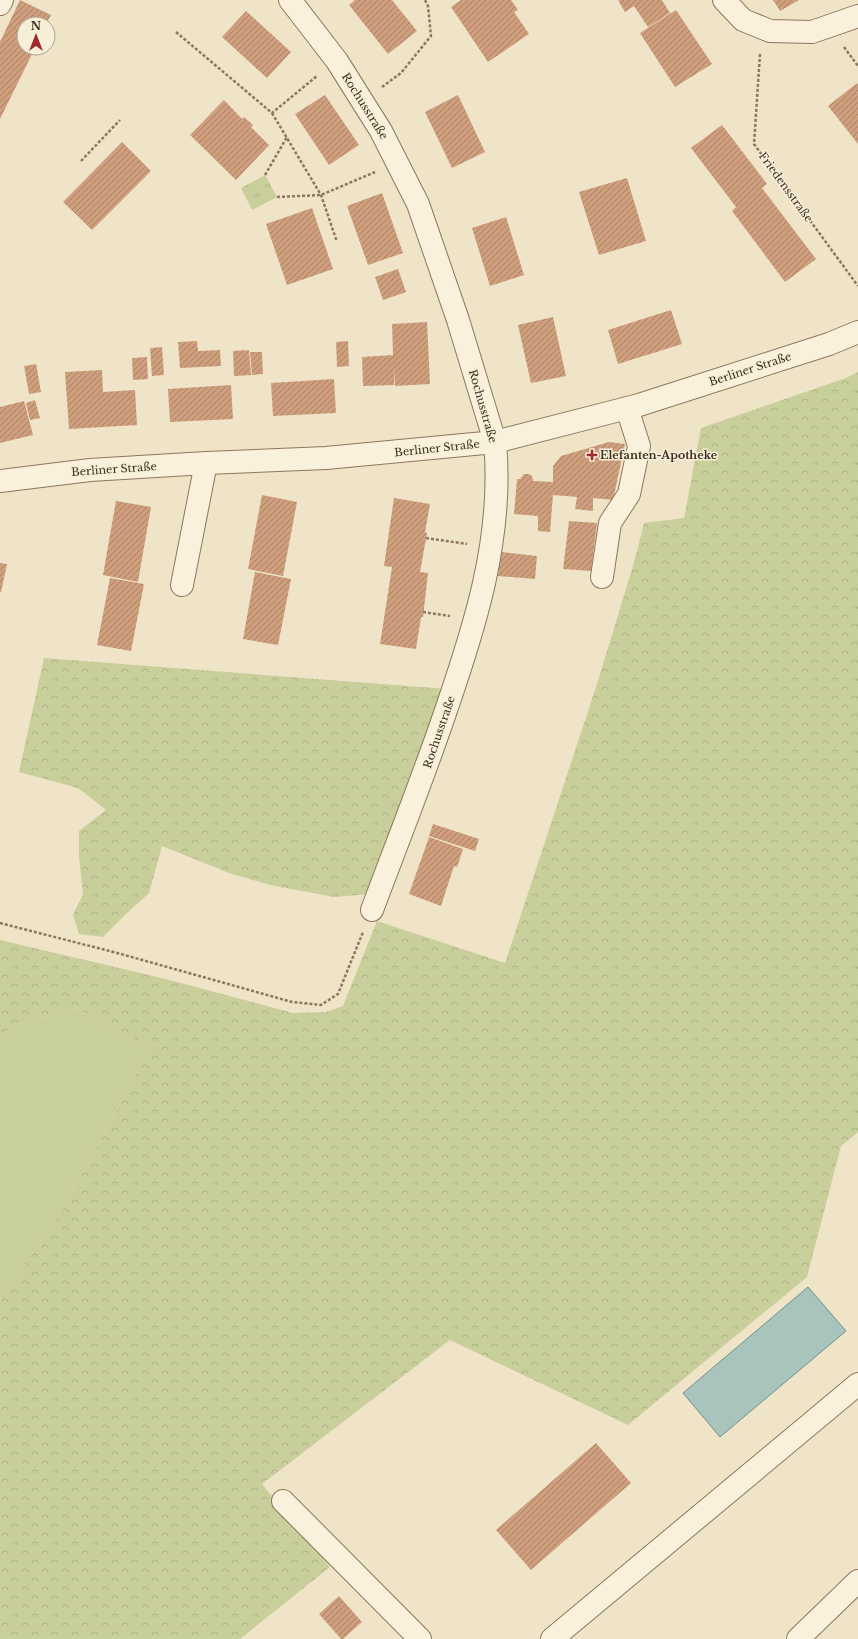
<svg xmlns="http://www.w3.org/2000/svg" width="858" height="1639" viewBox="0 0 858 1639" font-family="'Libre Baskerville',serif">
<style>
.green{fill:#c9cf9b}
.forest{fill:url(#forest-crowns)}
.park{fill:url(#park-tufts)}
.water{fill:#a9c4bc;stroke:#6f938a}
.building{fill:url(#building-hatch)}
.lines{fill:none;stroke-linecap:round;stroke-linejoin:round}
.minor-casing{stroke:#8d765c;stroke-width:24}
.path{stroke:#8d765c;stroke-width:2.5;stroke-dasharray:3 2;stroke-linecap:butt}
.minor{stroke:#faf1dc;stroke-width:22}
.poi-dot{fill:#9e2a2b;stroke:#f7eed8;stroke-width:1.5}
.labels{text-anchor:middle;stroke-width:3;stroke-linejoin:round;paint-order:stroke}
.street-label{font-size:11px;fill:#3d2e20;stroke:#f7eed8}
.poi-label{font-size:11px;font-weight:bold;fill:#3d2e20;stroke:#f7eed8;text-anchor:start}
</style>
<defs>
<pattern id="forest-crowns" width="20" height="18" patternUnits="userSpaceOnUse"><rect width="20" height="18" fill="#c9cf9b"/><path d="M2 6a3 3 0 1 1 6 0M12 15a3 3 0 1 1 6 0" fill="none" stroke="#aeb285"/></pattern>
<pattern id="park-tufts" width="24" height="20" patternUnits="userSpaceOnUse"><rect width="24" height="20" fill="#c9cf9b"/><path d="M3 7l-1-3M5 7V3M7 7l1-3M15 17l-1-3M17 17v-4M19 17l1-3" fill="none" stroke="#aeb285"/></pattern>
<pattern id="building-hatch" width="6" height="6" patternUnits="userSpaceOnUse"><rect width="6" height="6" fill="#cf9f7d"/><path d="M-1 1l2-2M0 6l6-6M5 7l2-2" fill="none" stroke="#a98266"/></pattern>
</defs>
<rect width="100%" height="100%" fill="#f0e4c8"/>
<!-- green -->
<path class="green" d="M76,1008L150,1047L65,1207L0,1299V1040L10,1027Z"/>
<!-- forest -->
<path class="forest" d="M858,372V1132L841,1146L807,1277L628,1425L450,1340L262,1484L330,1567L240,1639H0V1299L65,1207L150,1047L76,1008L10,1027L0,1040V940L166,979L293,1013L326,1012L343,1006L377,921L505,963L597,684L633,566L644,523L684,518L701,428L846,378Z
M44,658L447,689L370,894L334,897L270,885L229,873L162,846L149,893L125,915L103,937L79,934L73,915L83,894L79,857V831L106,810L78,788L19,772Z"/>
<!-- park -->
<path class="park" d="M265,175L277,197L252,210L241,188Z"/>
<!-- water -->
<path class="water" d="M808,1287L846,1331L720,1437L683,1393Z"/>
<!-- building -->
<path class="building" d="M20,0L51,15L46,24H24V48H35L0,119V42Z
M355,0H392L417,31L388,54L349,5Z
M461,0H511L518,10L514,12L529,34L488,62L451,7Z
M618,0H662L670,13L648,27L634,6L625,12Z
M773,0H799L780,11Z
M676,10L712,64L675,87L640,33Z
M246,11L291,52L267,78L222,37Z
M857,83L858,85V144L828,106Z
M325,95L359,145L329,165L295,114Z
M458,95L485,152L452,168L425,112Z
M224,100L242,119L244,117L253,125L251,127L269,145L236,180L190,135Z
M722,125L767,184L762,188L816,259L785,282L732,211L736,207L691,148Z
M122,142L151,171L92,230L63,202Z
M627,178L646,241L599,255L579,192Z
M382,193L403,253L368,265L347,206Z
M312,208L333,269L287,285L266,224Z
M506,217L524,275L490,286L472,228Z
M398,269L406,292L383,300L375,277Z
M671,310L682,344L618,364L608,330Z
M553,317L566,376L531,383L518,325Z
M427,322L430,384L395,386L394,368V385L363,386L362,357L393,355L392,324Z
M197,341L198,351L220,350L221,366L180,368L178,342Z
M348,341L349,366L337,367L336,342Z
M162,347L164,375L152,376L150,348Z
M249,350L251,375L234,376L233,351Z
M250,352H262L263,374L252,375Z
M147,357L148,379L133,380L132,358Z
M36,364L41,392L29,394L24,366Z
M102,370L103,392L135,390L137,425L69,429L65,372Z
M334,379L336,413L273,416L271,383Z
M231,385L233,419L170,422L168,389Z
M35,400L40,418L30,420L26,403Z
M24,401L33,435L0,443V407Z
M609,442L625,444L613,500L593,498V511L575,509L577,497L553,495L550,532L538,531V516L514,514L517,479H520L524,474H529L532,476L533,481L553,482V466L561,456Z
M262,495L297,502L283,576L248,569Z
M394,498L430,504L425,532L427,533L420,572L428,573L423,617H421L416,649L380,644L392,567L384,566Z
M116,501L151,507L138,582L103,575Z
M569,521L597,523L591,571L563,569Z
M501,552L537,556L535,579L498,576Z
M0,563L7,564L1,592H0Z
M255,572L291,579L278,645L243,639Z
M110,578L144,584L131,651L97,645Z
M433,824L479,839L475,851L429,836Z
M429,837L463,849L457,867L454,866L441,906L409,894Z
M596,1443L631,1483L531,1570L496,1530Z
M339,1596L362,1622L343,1639H341L319,1614Z"/>
<g class="lines">
<!-- minor casing -->
<g class="minor-casing">
<path id="minor" d="M290,0L337,61L381,131L418,204L458,320L495,442C504,538 474,630 443,719C421,783 396,846 372,910
M724,0L743,20L770,31L812,32L858,16
M0,4L2,0
M0,481L90,470L206,463L326,458L495,442L639,405L829,344L858,332
M602,577L610,523L629,494L639,446L627,408
M182,585L206,463
M283,1501L420,1639
M552,1639L858,1384
M798,1639L858,1581"/>
</g>
<!-- path -->
<path class="path" d="M176,32L272,113L317,76
M844,47L858,66
M760,54L754,144L858,286
M382,87L401,73L431,36L428,6L425,0
M272,113L321,195L337,242
M81,161L120,120
M265,175L287,137
M277,197L321,195L375,172
M426,538L467,544
M423,612L450,616
M0,923L121,954L292,1002L321,1005L338,994L363,932"/>
<!-- minor -->
<use href="#minor" class="minor"/>
</g>
<!-- markers -->
<path class="poi-dot" d="M590 449h4v4h4v4h-4v4h-4v-4h-4v-4h4z"/>
<g class="labels">
<!-- street labels -->
<g class="street-label">
<text transform="translate(365 106) rotate(58)" y="4">Rochusstraße</text>
<text transform="translate(786 187) rotate(54)" y="4">Friedensstraße</text>
<text transform="translate(750 369) rotate(-18)" y="4">Berliner Straße</text>
<text transform="translate(483 406) rotate(74)" y="4">Rochusstraße</text>
<text transform="translate(437 448) rotate(-6)" y="4">Berliner Straße</text>
<text transform="translate(114 469) rotate(-4)" y="4">Berliner Straße</text>
<text transform="translate(439 732) rotate(-71)" y="4">Rochusstraße</text>
</g>
<!-- poi labels -->
<g class="poi-label">
<text x="600" y="459">Elefanten-Apotheke</text>
</g>
</g>
<!-- north arrow -->
<g transform="translate(36 36)"><circle r="19" fill="#f7eed8" stroke="#ada18e"/>
<path d="M0-3L7 15L0 10L-7 15Z" fill="#9e2a2b"/>
<text y="-6" font-size="11" font-weight="bold" text-anchor="middle" fill="#3d2e20">N</text>
</g>
</svg>
